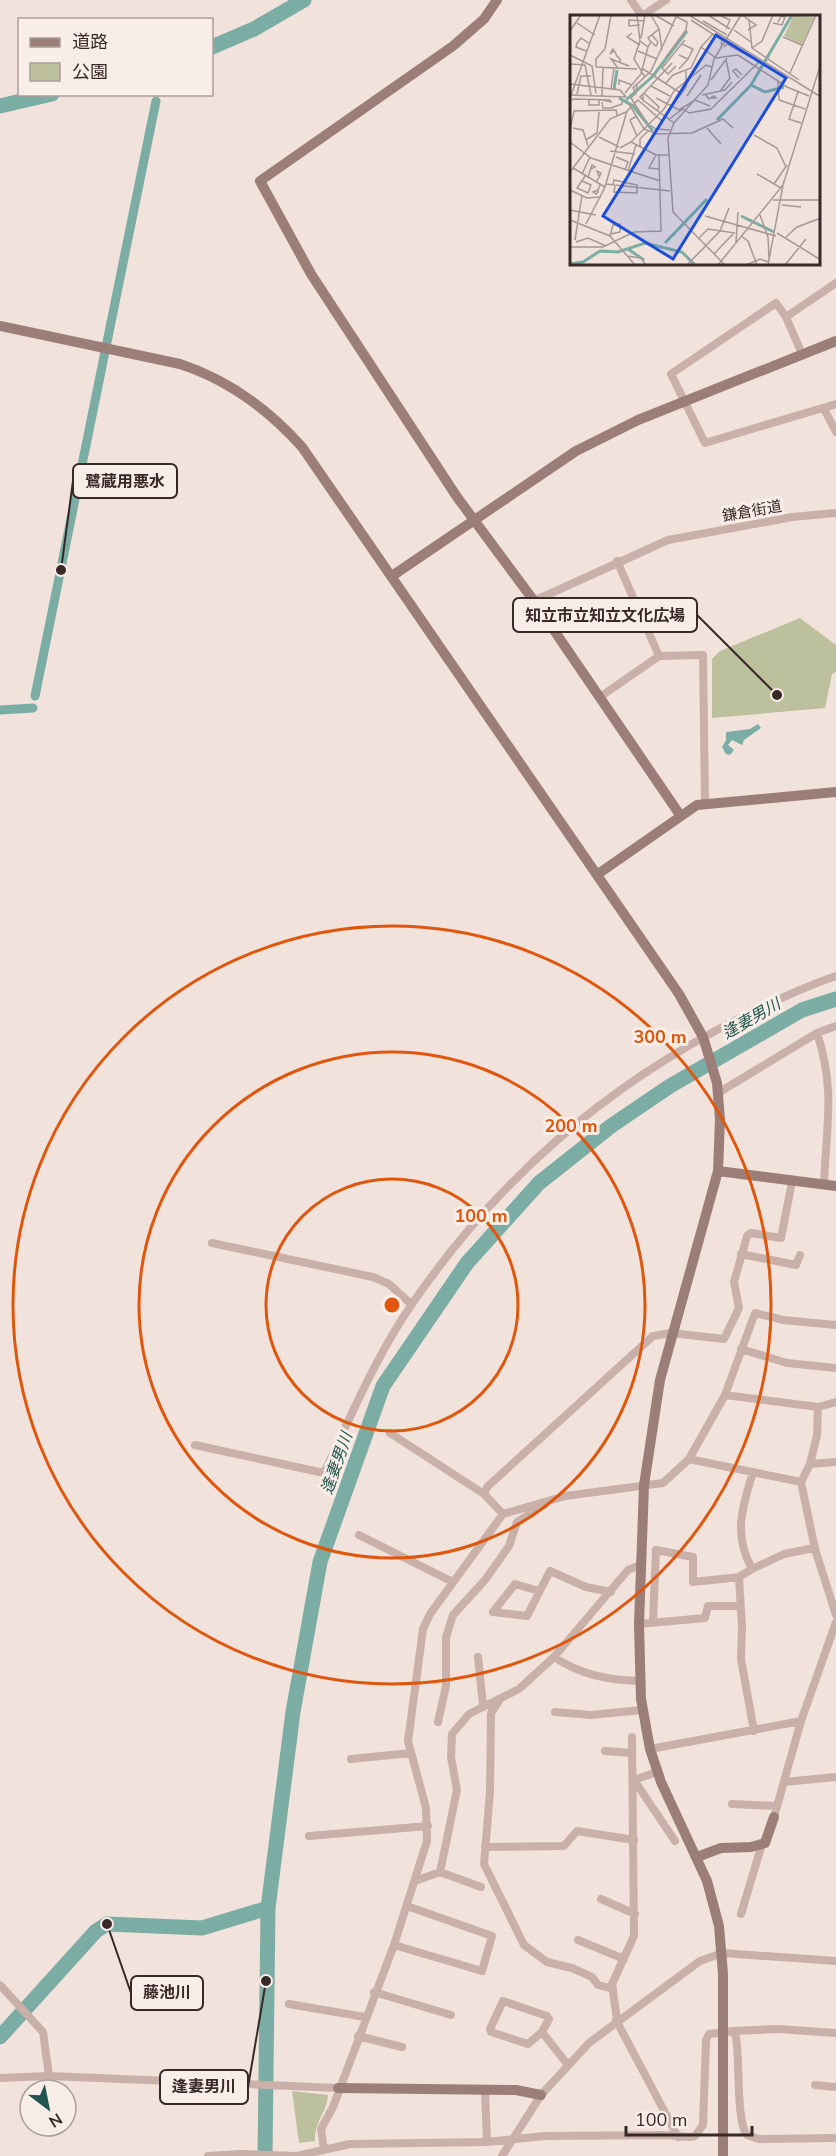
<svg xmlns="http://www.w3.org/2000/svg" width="836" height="2156" viewBox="0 0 836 2156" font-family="'Nunito Sans','Noto Sans JP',sans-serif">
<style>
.green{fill:#bcc09c}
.water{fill:#7cada4}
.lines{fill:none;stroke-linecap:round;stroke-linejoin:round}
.canal{stroke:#7cada4;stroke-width:9}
.river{stroke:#7cada4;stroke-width:15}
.street{stroke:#c9b0a8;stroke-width:8}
.secondary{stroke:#9c7e79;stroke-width:10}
.ring{fill:none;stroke:#df570d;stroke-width:3}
.labels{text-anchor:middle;stroke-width:6;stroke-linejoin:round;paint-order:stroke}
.street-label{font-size:15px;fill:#362928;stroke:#f9ede8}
.water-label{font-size:16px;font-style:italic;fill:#1f564d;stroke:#f9ede8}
.inset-river{fill:none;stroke:#7cada4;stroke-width:3}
.inset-road{fill:none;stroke:#a69894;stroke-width:1.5}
.view{fill:#1d4ed8;fill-opacity:0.15;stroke:#1d4ed8;stroke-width:3}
.inset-edge{fill:none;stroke:#362928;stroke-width:3}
.centre{fill:#df570d;stroke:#f9ede8;stroke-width:3}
.ring-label{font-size:18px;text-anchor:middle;font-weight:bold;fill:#df570d;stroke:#f9ede8;stroke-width:6;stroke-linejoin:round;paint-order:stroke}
.leader{fill:none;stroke:#362928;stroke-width:2}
.callout-dot{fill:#362928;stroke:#f9ede8;stroke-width:2}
.callout{fill:#f9ede8;stroke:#362928;stroke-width:2}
.callout-label{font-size:16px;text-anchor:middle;font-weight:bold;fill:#362928}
</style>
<rect width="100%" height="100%" fill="#f1e2dc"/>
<!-- green -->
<path class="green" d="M800,618L836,645V672L832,674L825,708L712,718V659L720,651Z
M292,2091L328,2095C327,2113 314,2121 315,2141L299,2143Z"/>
<!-- water -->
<path class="water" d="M758,724L761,728L744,740L742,745L732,740L728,745L734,750L730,755L726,754L722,747L726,740V732L750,729Z"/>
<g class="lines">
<!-- canal -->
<path class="canal" d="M35,696L156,101
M0,710L33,708"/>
<!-- river -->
<path class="river" d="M212,47L254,29L304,0
M0,106L52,94
M0,2037L96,1931L107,1924L202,1928L268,1908
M265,2156L268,1908L293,1712L320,1562L383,1386L467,1263L539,1183L611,1126L670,1086L802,1010L836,999"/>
<!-- street -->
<path class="street" d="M631,0L642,16L666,0
M836,283L786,317L776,303L671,374L705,443L836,404
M786,317L802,354
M824,409L836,432
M617,561L659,656
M534,601L668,540L792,517L836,513
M600,697L659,656L703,655L705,802
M817,1033C836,1090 826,1127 824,1185
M718,1093L817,1033L836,1026
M212,1243L373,1277L389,1284L411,1304
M741,1254L796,1265L800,1255
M741,1349L787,1363L836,1368
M725,1395L818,1407L836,1402
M818,1407L817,1435L810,1464L801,1482L815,1549L836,1615
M390,1433L484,1494
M195,1445L324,1473C351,1416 376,1356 412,1304C498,1179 605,1086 740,1018C772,1002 803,987 836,976
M689,1459L801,1482
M810,1464L836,1462
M753,1472C742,1508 733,1534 752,1569L739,1577L742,1626L741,1659L754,1731
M503,1514L484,1494L487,1487L653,1336L671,1333L724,1339L739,1308L734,1282L747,1236L751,1233L781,1238L792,1182
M359,1535L453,1582
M752,1569L784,1554L814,1548
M539,1591L515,1584L493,1612L527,1616L550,1571L586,1587L611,1592
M653,1623L656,1550L693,1557V1582L740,1577
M639,1624L705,1618L708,1606H740
M478,1657L483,1705
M554,1657C581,1675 608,1680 640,1681
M500,1699L491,1713L490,1792L484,1864L524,1945L547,1962L572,1968L592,1977L598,1985L613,1989
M555,1712L591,1715L642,1710
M438,1722L446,1686V1637L453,1615L485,1580L509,1546L517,1522L545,1504
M650,1749L801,1721
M605,1751L632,1753
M351,1759L411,1753
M657,1772L634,1780L675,1841
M784,1782L836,1777
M732,1804L777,1806
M774,1817L801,1721L836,1622
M309,1836L428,1826
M485,1847L564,1846L577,1831L634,1840
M440,1872L457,1790L451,1757L452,1734L469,1714L519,1689L554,1657L628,1570L640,1565
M415,1881L440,1872L481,1887
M601,1899L635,1914
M741,1914L762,1844
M578,1940L624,1959
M394,1945L482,1971L492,1936L407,1906
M0,1985L43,2032L49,2076
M374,1992L451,2015
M289,2004L365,2017
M616,2020L678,2137
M617,2020L612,1984L634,1936L632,1737
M733,2031L778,2029L836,2033
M542,2032L528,2044L491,2032L490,2029L503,2001L547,2016L549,2019L542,2032L568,2065
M358,2036L402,2047
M0,2078L49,2076L338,2088
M815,2085L836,2087
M485,2091L487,2142
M324,2149L321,2129L333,2107L394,1945L427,1841L426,1808L408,1741L423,1629L430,1614L503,1514L565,1496L663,1483L689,1459L725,1395L755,1313L783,1320L836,1325
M208,2156L240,2154L297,2156L350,2144L487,2142L545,2136L665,2135L690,2137L695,2136L703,2125L706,2040L709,2034L733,2031L736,2037C740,2059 736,2122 747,2135L759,2139L836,2138
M502,2156L541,2095L589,2043L700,1961L722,1953L836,1961"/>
<!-- secondary -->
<path class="secondary" d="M497,0L484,19L453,46L260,181L311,274L457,497L534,601L680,815
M0,326L180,364C229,380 268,409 302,447L679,994L703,1037L717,1083L720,1119L718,1171L660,1380L644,1485L639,1624L641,1699L650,1749L661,1782L707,1881L719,1926L723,1974V2156
M392,576L576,451L638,420L836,341
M598,874L697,805L836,792
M718,1171L836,1186
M697,1857L721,1848L751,1847L765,1843L774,1817
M338,2088L516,2090L541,2095"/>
</g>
<!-- distance rings -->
<g class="ring">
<circle cx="392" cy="1305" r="126"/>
<circle cx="392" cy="1305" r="253"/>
<circle cx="392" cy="1305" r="379"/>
</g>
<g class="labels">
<!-- street labels -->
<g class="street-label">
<text transform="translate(752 511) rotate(-10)" y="5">鎌倉街道</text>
</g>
<!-- water labels -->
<g class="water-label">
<text transform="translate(751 1018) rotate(-30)" y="6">逢妻男川</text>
<text transform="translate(336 1463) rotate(-71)" y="6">逢妻男川</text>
</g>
</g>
<!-- overview -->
<g transform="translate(570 15)">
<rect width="250" height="250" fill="#f1e2dc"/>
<path d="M224,0L244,2L232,29L214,21Z" fill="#bcc09c"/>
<path class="inset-river" d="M181,70L195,77L214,72M44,74L47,55M49,83L63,91L83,116M56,85L83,61L117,16M147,105L181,70L222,0M171,201L204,217M95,228L137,184M58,234L74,245M0,249L13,247L30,236L48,237L75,228L112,237L125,250"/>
<path class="inset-road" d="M67,0L70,26L64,44L75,62M81,0L89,14L92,35M85,0L104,11M119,0L251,82M138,0L160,14M172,0L179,5L182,33M151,1L160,5L156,14M121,5L152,25L151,30M133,6L157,20M7,8L25,20M203,8L212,10L215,2L211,1L208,7M70,10L59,11V5L75,6M164,15L181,27M178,15L186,10L179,5M0,16L11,0M62,18L57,22L70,30M213,22L232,30M71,23L75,0M70,26L78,32L81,27L86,31L88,27L82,20M81,27L78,23L89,14M112,29L123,34L118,44M131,32L146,43L168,40M154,32L157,29L190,47M182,33L229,65M182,33L192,26L203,0M16,36L6,32L7,28L11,23L20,29M44,36L40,39L43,34L44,36L45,37L47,41L50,44V47M68,36L87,44M0,40L22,51L26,78M168,40L217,72L239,81M96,42L116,15L117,7L107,2M0,49L15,50L21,80M106,51L98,59L92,53L115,25M26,52V44L35,34L41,0M26,52L67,54M48,53L41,44L59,51M73,54L112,79M109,54L118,44L109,40M220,58L246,0M169,63L163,56L166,54L172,60M141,65L157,43M208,67L209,85M0,69L50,75L56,82M95,69L103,60L121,53L131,32L143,19M49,70V65L62,70M67,70L66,78L63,73L81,56L107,0M81,71L100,81M41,74L44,53M151,75L160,63L156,45M228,77L219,104L231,108M55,78L71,59L78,32M66,78L61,83L77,108L86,114L100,115M7,79L11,61H21M135,79L139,84L144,81L146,83H141M0,80L56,82M132,80L155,75L162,67M32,81L33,53M117,81L131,60M0,83L30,0M86,83L109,95L125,85L140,91M108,83L116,72V56M19,84V90H29V85M0,85L5,84L40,85L41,87L32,85M73,85L70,82L73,79V85L104,108M209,85L235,94M32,87L33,93H41L52,89V86M59,89L74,114L87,119L122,118L153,104L163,113M87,96L89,92L74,78L102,48M67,101L60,105L67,121M99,104L113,94L119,98L141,94L189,47M3,113L13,115L18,131M137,113L151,129M0,115L4,96L46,95L47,100M184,120L207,133L216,152M29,122L49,132M16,125L27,118L29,97M0,127L21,143L90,166M61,127L86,140H99M70,132V124L78,116M50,133L61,127L94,94L104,76L136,50L142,52M40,136L65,139M86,140L79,153L89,154M46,142L58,147L55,155M3,153L35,172M58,156L66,130M0,157L40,104L56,97M12,159L20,142M187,159L211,173M18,162L22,150L25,152L21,154M12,166L21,170L18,178L7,173L15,161M26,168L31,158L27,156L29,161M36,169L100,176M204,169L217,150M43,170L44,165L67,170V178L44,177L45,171M0,175L17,183L31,182M28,175L23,177L26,179L28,177V175L30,170M203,185H251M212,190L231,192M0,195L26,200M190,200L198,222L199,243M135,201L206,221M0,205L40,221L65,250M16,209L35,172L57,96L68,85L92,106M207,218L251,245M40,221L43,210L50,209V217L41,219M171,221L178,226L187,250M216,222L227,212L251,203M128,224L138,214L165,218M5,225L12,180M6,227L18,223L36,231M166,227L168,197M0,232H33L64,217L91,216L89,140M144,239L163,219M57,241L71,243L76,250M117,250L150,216L159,193M148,250L213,170L251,48M155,250L103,197L98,123L104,108L138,70L144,44L171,0M176,250L190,244L199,247M198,250L213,170M215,250L236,224"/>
<path class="view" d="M146,20L216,63L103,244L33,201Z"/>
<rect width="250" height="250" class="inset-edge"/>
</g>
<circle cx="392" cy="1305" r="9" class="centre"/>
<g class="ring-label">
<text x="660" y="1043">300 m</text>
<text x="571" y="1132">200 m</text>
<text x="481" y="1222">100 m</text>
</g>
<!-- callouts -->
<path class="leader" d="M61 570L73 481M777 695L697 615M107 1924L131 1993M266 1981L248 2087"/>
<g class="callout-dot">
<circle cx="61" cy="570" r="6"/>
<circle cx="777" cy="695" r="6"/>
<circle cx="107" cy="1924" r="6"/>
<circle cx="266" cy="1981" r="6"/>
</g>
<g class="callout">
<rect x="73" y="464" width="104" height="34" rx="6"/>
<rect x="513" y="598" width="184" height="34" rx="6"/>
<rect x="131" y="1976" width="72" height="34" rx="6"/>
<rect x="160" y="2070" width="88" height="34" rx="6"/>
</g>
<g class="callout-label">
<text x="125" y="487">鷺蔵用悪水</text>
<text x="605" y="621">知立市立知立文化広場</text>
<text x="167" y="1998">藤池川</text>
<text x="204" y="2092">逢妻男川</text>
</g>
<!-- legend -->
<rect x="18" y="18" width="195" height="78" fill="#f9ede8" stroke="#ab9f9b" stroke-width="1.5"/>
<rect x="30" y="38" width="30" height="9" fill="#9c7e79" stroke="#ab9f9b" stroke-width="1.5"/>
<text x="72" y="48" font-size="18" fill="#362928">道路</text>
<rect x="30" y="63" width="30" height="18" fill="#bcc09c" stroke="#ab9f9b" stroke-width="1.5"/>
<text x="72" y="78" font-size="18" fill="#362928">公園</text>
<!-- north arrow -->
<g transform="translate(48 2108) rotate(148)"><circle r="28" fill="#f9ede8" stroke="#ab9f9b" stroke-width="1.5"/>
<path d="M0-4.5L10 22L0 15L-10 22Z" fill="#1f564d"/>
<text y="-9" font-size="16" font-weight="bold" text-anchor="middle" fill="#362928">N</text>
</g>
<!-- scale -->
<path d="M626 2126v9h126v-9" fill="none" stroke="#362928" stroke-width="3"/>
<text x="635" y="2126" font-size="18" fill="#362928" stroke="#f9ede8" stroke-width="4.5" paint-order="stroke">100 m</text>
</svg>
